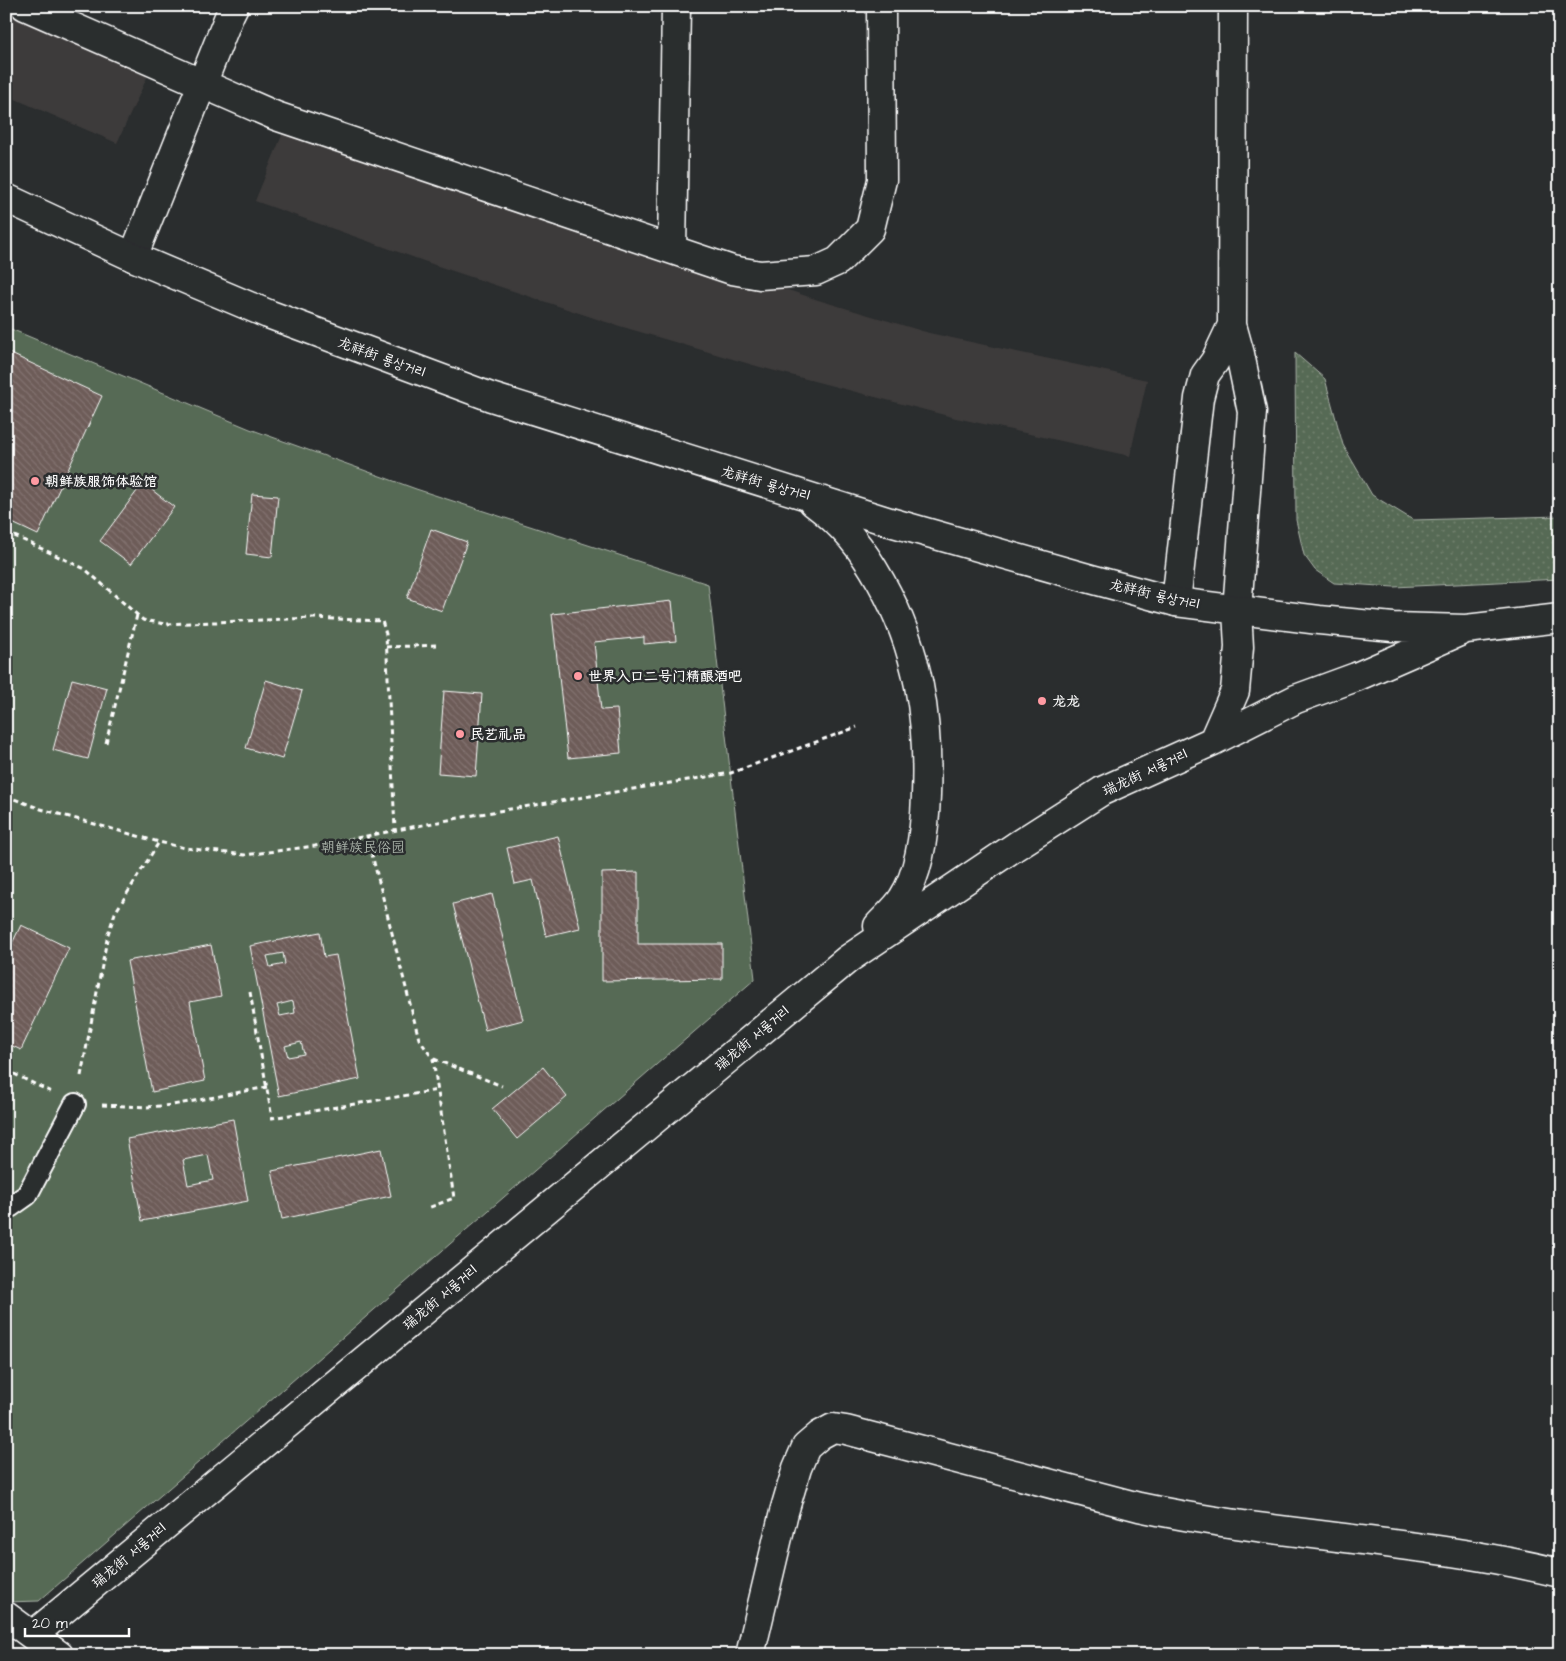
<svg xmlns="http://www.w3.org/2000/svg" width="1566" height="1661" viewBox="0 0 1566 1661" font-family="'Architects Daughter','LXGW WenKai TC','Poor Story',sans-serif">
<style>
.built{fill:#3e3b3b}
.grass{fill:url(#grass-dots);stroke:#abb4aa}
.park{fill:#576a54;stroke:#abb4aa}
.building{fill:url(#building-back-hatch);stroke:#fff;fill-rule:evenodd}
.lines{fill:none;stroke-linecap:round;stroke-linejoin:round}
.service-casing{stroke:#fff;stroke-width:24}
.minor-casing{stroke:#fff;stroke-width:31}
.tertiary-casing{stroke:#fff;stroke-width:31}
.secondary-casing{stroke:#fff;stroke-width:31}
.path{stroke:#fff;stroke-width:3;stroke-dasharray:5 4;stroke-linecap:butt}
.service{stroke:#2a2d2e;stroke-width:20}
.minor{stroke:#2a2d2e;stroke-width:28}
.tertiary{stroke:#2a2d2e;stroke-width:28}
.secondary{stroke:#2a2d2e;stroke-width:28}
.poi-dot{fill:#ff9aa2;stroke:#2a2d2e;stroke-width:2}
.labels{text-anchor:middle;stroke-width:5;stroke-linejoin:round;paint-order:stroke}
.street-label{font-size:14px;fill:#fff;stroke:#2a2d2e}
.poi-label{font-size:14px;font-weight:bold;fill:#fff;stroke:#2a2d2e;text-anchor:start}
.park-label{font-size:14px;fill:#abb4aa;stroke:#2a2d2e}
</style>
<defs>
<pattern id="grass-dots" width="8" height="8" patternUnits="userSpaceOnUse" patternTransform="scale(1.25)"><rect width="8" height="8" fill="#576a54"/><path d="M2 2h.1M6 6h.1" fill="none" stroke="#70806e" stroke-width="1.8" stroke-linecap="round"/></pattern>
<pattern id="building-back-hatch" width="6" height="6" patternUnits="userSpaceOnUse" patternTransform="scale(1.25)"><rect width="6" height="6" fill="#6d5b58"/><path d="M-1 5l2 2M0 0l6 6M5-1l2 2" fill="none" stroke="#837471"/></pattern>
</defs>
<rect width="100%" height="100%" fill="#2a2d2e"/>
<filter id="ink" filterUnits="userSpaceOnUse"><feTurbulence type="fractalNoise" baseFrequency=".02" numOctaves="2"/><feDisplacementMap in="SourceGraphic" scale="10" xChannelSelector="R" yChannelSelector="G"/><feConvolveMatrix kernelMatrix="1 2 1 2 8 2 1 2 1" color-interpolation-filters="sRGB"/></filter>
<g filter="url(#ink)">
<!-- built -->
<path class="built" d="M6,6H24L154,62L117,143L6,95Z
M290,116L471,184L818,300L929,333L1147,380L1130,456L956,418L760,367L606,322L435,265L255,201Z"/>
<!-- grass -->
<path class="grass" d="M1295,353L1325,379L1343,445L1372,495L1413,520L1560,516V579L1394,587L1334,583L1315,570L1304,555L1296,520Z"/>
<!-- park -->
<path class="park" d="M6,327L250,429L416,489L708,584L755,979L39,1601L6,1602Z"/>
<!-- building -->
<path class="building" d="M9,353L102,396L38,535L6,520V441L10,433L6,432V359Z
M143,483L174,507L131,564L100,541Z
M252,494L278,496L272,557L246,554Z
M431,529L467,542L442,611L407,598Z
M672,601L676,641L644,644V637L594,642L601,710L617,709L621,753L568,758L552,614Z
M72,679L107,688L88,759L53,750Z
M266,680L302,691L282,759L246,748Z
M444,691L482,694L476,776L438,773Z
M558,836L580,928L546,936L533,880L515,884L507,848Z
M638,872V944H722V979L602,981V873Z
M492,894L523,1020L485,1030L453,904Z
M21,925L69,948L21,1050L6,1043V956Z
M320,932L324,957L336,955L360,1079L279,1096L250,946ZM283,953L285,964L270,967L267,956ZM293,1001L295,1013L280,1016L277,1005ZM301,1042L304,1054L288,1057L285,1046Z
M211,945L221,996L190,1002L205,1081L152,1092L127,961Z
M543,1067L567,1097L517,1139L492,1109Z
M233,1119L248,1201L142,1221L127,1139ZM208,1155L213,1180L188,1185L183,1160Z
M381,1149L391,1196L282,1219L272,1171Z"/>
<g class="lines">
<!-- service casing -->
<g class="service-casing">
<path id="service" d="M6,1207H10L27,1195L75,1104"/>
</g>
<!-- minor casing -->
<g class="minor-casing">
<path id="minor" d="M25,6L276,116L732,270L760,275L816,271L838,261L870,229L882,180L881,6
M1233,6L1232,325L1240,354L1252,412L1237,610
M672,249L676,6
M133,257L230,14L234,6
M1176,602L1199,398L1205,375L1215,361L1232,325
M750,1655L784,1512L797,1468L806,1447L820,1435L833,1428L846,1430L1139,1507C1278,1537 1421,1539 1560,1573"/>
</g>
<!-- tertiary casing -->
<g class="tertiary-casing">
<path id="tertiary" d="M6,198L133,257L268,314L491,397L890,522L1091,579L1176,602L1319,620L1393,627L1466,629L1560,618
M813,502C844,525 862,548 881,582C919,650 929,718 926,795C925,827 921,870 903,898C897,908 886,917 878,926
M1213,741L1235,691L1239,647L1237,610
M33,1635L848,959L1016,846L1102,791L1213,741L1296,699L1356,677L1466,629"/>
</g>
<!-- secondary casing -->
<g class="secondary-casing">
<path id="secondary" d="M6,1616L59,1655"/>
</g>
<!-- path -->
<path class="path" d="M6,532L85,569L143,620L165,624L314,618L382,621L386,634L395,830
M386,647L439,645
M106,743L137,615
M6,796L41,809L159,842L185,848L245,855L315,846L474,815L731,773L857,727
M367,835L419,1039L433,1059L454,1198L428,1208
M250,992L272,1118L438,1090
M434,1059L502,1086
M6,1070L51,1092
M81,1076L108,934L115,913L159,842
M6,1079L10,1072
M102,1105L147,1107L173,1105L267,1087"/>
<!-- service -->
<use href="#service" class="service"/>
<!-- minor -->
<use href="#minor" class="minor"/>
<!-- tertiary -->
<use href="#tertiary" class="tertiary"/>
<!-- secondary -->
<use href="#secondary" class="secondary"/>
</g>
</g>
<!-- markers -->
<g class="poi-dot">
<circle cx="35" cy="481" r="5"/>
<circle cx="578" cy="676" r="5"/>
<circle cx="1042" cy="701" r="5"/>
<circle cx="460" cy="734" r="5"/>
</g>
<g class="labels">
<!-- street labels -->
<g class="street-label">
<text transform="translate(382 357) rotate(20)" y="5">龙祥街 룡상거리</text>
<text transform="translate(766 483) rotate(16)" y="5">龙祥街 룡상거리</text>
<text transform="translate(1155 594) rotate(13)" y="5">龙祥街 룡상거리</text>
<text transform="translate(1145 772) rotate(-25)" y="5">瑞龙街 서룡거리</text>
<text transform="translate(752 1038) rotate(-40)" y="5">瑞龙街 서룡거리</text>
<text transform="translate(440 1297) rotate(-40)" y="5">瑞龙街 서룡거리</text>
<text transform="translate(129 1555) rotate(-40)" y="5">瑞龙街 서룡거리</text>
</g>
<!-- poi labels -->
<g class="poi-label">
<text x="45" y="486">朝鲜族服饰体验馆</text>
<text x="588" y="681">世界入口二号门精酿酒吧</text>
<text x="1052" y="706">龙龙</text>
<text x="470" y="739">民艺礼品</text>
</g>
<!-- park labels -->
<g class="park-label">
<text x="363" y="852">朝鲜族民俗园</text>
</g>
</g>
<!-- margin -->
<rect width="1566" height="1661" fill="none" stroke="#2a2d2e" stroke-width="25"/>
<rect x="12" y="12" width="1541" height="1636" fill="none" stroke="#fff" stroke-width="2" filter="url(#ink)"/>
<!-- scale -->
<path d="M25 1628v8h104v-8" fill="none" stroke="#ffffff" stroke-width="2.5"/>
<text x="32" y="1628" font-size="15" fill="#ffffff" stroke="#2a2d2e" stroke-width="4" paint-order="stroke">20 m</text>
</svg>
